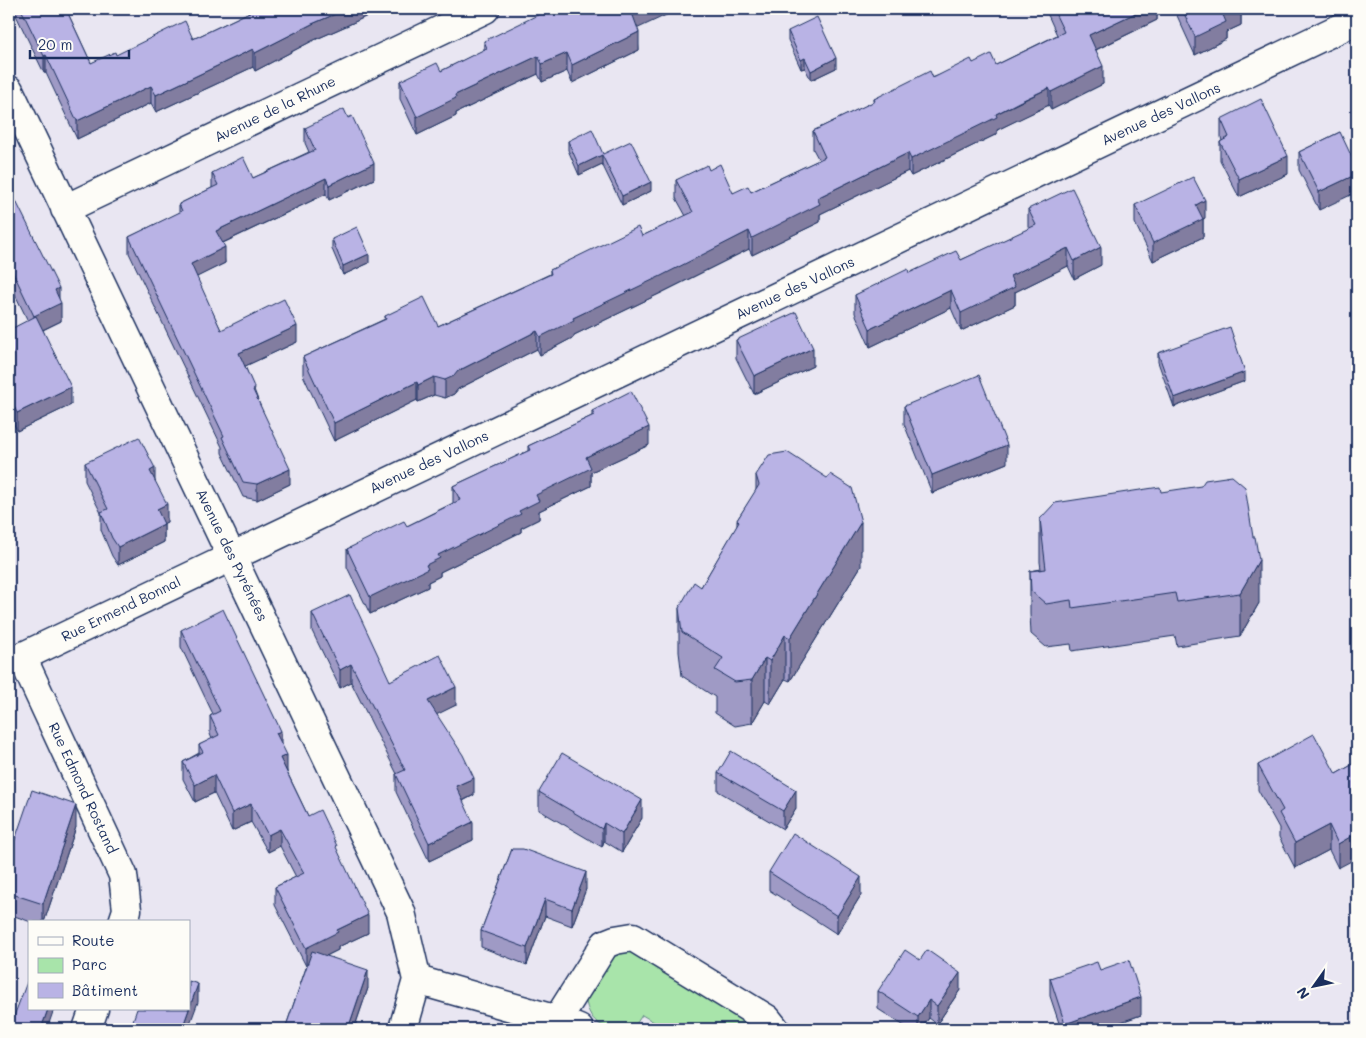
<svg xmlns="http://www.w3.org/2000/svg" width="1366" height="1038" viewBox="0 0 1366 1038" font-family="Mali,sans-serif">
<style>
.green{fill:#a8e4aa;stroke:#628a84}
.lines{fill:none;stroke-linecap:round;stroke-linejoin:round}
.minor-casing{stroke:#1b2f5e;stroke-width:31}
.minor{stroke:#fdfcf7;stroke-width:28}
.wall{fill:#9f9ac5;stroke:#1b2f5e}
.shaded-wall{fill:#827da0;stroke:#1b2f5e}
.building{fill:#b9b3e5;stroke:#1b2f5e}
.labels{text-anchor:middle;stroke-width:4.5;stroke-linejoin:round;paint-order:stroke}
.street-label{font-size:14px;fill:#1b2f5e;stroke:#fdfcf7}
</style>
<rect width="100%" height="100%" fill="#e9e6f2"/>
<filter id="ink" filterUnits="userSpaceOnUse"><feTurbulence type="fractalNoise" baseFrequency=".02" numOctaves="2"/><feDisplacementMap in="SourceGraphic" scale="10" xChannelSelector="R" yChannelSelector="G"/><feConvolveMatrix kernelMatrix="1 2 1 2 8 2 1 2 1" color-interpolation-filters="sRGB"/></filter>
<g filter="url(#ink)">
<!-- green -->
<path class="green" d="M628,952L646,956L763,1029H666L642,1015L633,1029C606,1029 590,1028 585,997L611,955Z"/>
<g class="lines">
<!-- minor casing -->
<g class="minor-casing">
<path id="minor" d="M9,90L401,912L417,980L403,1029
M65,209L485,9
M22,657L123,875L127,910L123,922
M9,663L1357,20
M417,980L557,1020L579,1029
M557,1020L605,944L615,940L633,937L767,1019L775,1029
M87,1029L94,1009"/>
</g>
<!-- minor -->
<use href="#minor" class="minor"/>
</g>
<!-- wall -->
<path class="wall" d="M13,9H66L91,63L116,55L193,39L256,9H382L346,26L312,41L255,71L253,67L156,112L151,103L77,139L46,73H44Z
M1048,9H1157V20L1096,50L1103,84L1051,110L1049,105L1019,119L997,130V134L911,176L908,171L820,214V222L752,255L749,249L661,293L574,335V337L540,355L537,349L458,389L454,394L445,398L434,395L418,402L417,400L334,441L303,375V357L385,319V316L438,326L550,274V270L642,236L686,216L676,198V180L709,170L733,193L751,192L819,160L813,149V131L874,102V99L973,63L996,65L1057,35L1048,15Z
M1174,9H1241V25L1226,32V39L1195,55Z
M637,28L639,50L572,83L567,71L542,82L538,74L456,113V116L417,135L400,99V81L441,71L484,50V41Z
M788,31L836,68L811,80L805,68L801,69L788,40Z
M1221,119L1288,174L1239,197L1220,160V142L1222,141L1221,137Z
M305,128L374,179L329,200L326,194L223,243L225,263L196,277L221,330L297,342L245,366L290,484L257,500L243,497L222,453V447L129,253V237L179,213V204L212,188V173L253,178L309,152L305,143Z
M1340,132L1319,210L1299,170V152Z
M568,141L603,154L651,191L622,205L602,164L579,175L568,150Z
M9,187L59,300L61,321L43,330L71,405L17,431L13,422L9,424V330L28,321L9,282Z
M1135,205L1205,218L1203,219V237L1153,261L1135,223Z
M1028,209L1101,265L1074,279L1068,266L1015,292V305L961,331L951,308L870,347L855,313V295L909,273L961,260L1029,229L1028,227Z
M332,239L369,263L343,275L332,249Z
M1357,320V341L1353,331V322Z
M736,340L813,366L754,394L736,358Z
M1158,353L1245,381L1174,407L1158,362Z
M904,406L1007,463L932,493L904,424Z
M592,411L649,445L591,472V486L539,511V519L521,528V532L440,572V576L428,582V587L370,614L347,567V549L407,526L453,503V486L528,451V446L592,416Z
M85,463L155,481L167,522L164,523V542L118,565L112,556L101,530V513L85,481Z
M756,475L861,566L790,681L785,679L770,704L765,701L752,723L735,726L715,713V697L682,676L679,652V608L701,587L737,526V520L756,491Z
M1161,492L1259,603L1240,636L1177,646L1175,636L1072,651L1071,644L1046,647L1031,634L1030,614V571L1041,569L1040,562V519Z
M312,613L390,681L456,705L436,714L474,795L463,801L473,840L429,861L396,792V774H397L351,682L340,688L312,631Z
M181,630L281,744L287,772L308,816L337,850L368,933L338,947V950L326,956L368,988L354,1029H285L307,965L306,966L275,905V887L296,877L280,846L268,852L251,822L232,831L214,793L195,802L183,779V762L199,753V745L212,739L210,734V716L213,714L181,647Z
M1357,762L1338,868L1329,850L1295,868L1279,837V828L1258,790V765L1336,774Z
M718,773L796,808L783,829L718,791Z
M539,792L642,818L622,852L604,841L602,847L539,810Z
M76,827L44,922H31L9,914V857Z
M512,849L586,889L572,926L545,916L527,965L481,947V931Z
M769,872L861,895L837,934L769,890Z
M1100,970L1141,1015L1101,1029H1061L1050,996V978Z
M960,990L937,1024L929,1018L921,1029H909L878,1009V991Z"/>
<!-- shaded-wall -->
<path class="shaded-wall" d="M347,9H382L346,26L312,41L255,71V53L312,24Z
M641,9H679L632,31V13Z
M1144,9H1157V20L1089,53V35Z
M1237,9H1241V25L1226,32V39L1195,55V37L1223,15Z
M639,32V50L572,83V65Z
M253,49V67L156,112V95Z
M567,53V71L542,82V64Z
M46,55V73H44V56Z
M538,56V74L456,113V116L417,135V117L455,95Z
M805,58V68L801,69V60Z
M836,58V68L811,80V71Z
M1103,66V84L1051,110V92Z
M151,86V103L77,139V121Z
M1049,88V105L997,130V134L911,176V159L996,114Z
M908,153V171L820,214V222L752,255V238L817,198Z
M602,155V164L579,175V166Z
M1288,156V174L1239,197V179Z
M374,163V179L329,200V185Z
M1357,174V192L1319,210V192Z
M326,178V194L216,246V231Z
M651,182V191L622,205V196Z
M1205,200V218L1203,219V237L1153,261V243L1196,205Z
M749,231V249L661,293L574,335V337L540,355V337L573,318Z
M225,247V263L191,280V264Z
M1101,247V265L1074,279V261Z
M1068,248V266L1015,292V305L961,331V313L1010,276Z
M369,254V263L343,275V266Z
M59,288V304L61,303V321L34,334V316L55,290Z
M951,290V308L870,347V329Z
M297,326V342L239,369V353Z
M537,331V349L458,389L454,394L445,398V380L458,371Z
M813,348V366L754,394V376Z
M1245,372V381L1174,407V398Z
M434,377V395L418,402V385Z
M417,382V400L334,441V423Z
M71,387V405L17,431V413Z
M13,404V422L9,424V406Z
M649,427V445L591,472V486L539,511V519L521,528V532L440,572V576L428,582V587L370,614V597L426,565L438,555L519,511L536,495L586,457Z
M1007,445V463L932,493V475Z
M155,468V486L150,471Z
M290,469V484L257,500V484Z
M167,504V522L157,527V509Z
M861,522V566L790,681V638Z
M164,524V542L118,565V547Z
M1259,560V603L1240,636V593Z
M785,635V679L770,704V661Z
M765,658V701L752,723V680Z
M351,664V682L340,688V670Z
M456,687V705L428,719V701Z
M281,731V748L276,733Z
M287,755V773L280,758Z
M214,775V793L195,802V785Z
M474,778V795L456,804V786Z
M796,790V808L783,829V811Z
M642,800V818L622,852V834Z
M251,804V822L232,831V813Z
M76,805V827L44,922H43V904Z
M473,822V840L429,861V843Z
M604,823V841L602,847V829Z
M1329,825V850L1295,868V843Z
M280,829V846L268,852V835Z
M1357,833V858L1338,868V844Z
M586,872V889L572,926V909Z
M861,877V895L837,934V916Z
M545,899V916L527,965V948Z
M368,915V933L338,947V950L306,966V948L337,930Z
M368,970V988L354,1029H348Z
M960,973V990L937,1024V1006Z
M198,984V1002L188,1029H182Z
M1141,997V1015L1101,1029H1065V1024Z
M929,1000V1018L921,1029H918V1017Z
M48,1009H54L47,1029H41Z"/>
<!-- building -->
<path class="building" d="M21,9H66L91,63L115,52L116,55L185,21L193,39L256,9H347L312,24L255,53L253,49L156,95L151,86L77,121L46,55L44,56Z
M550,9H641L632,13L639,32L572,65L567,53L542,64L538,56L455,95L456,98L417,117L400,81L437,63L441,71L487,48L484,41Z
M1053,9H1144L1089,35L1103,66L1051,92L1049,88L1019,102L996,114L997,117L911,159L908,153L817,198L820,204L752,238L749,231L661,276L573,318L574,320L540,337L537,331L458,371L454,376L445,380L434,377L418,385L417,382L334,423L303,357L386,319L385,316L424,297L438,326L551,274L550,270L638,227L642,236L693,212L676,180L707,165L709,170L720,164L733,193L748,186L751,192L825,157L813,131L875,101L874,99L930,71L933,78L971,59L973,63L991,54L996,65L1064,32Z
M1182,9H1237L1223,15L1226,22L1195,37Z
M817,17L836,58L811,71L805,58L801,60L788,31Z
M1261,99L1288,156L1239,179L1220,142L1229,137L1221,119Z
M344,109L348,118L352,116L374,163L329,185L326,178L216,231L225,247L191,264L221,330L284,299L297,326L239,353L255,389L253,390L290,469L257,484L243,482L222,437L224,436L129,237L182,211L179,204L218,185L212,173L243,157L253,178L315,150L305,128Z
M592,129L603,154L631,141L651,182L622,196L602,155L579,166L568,141Z
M1340,132L1357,168V174L1319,192L1299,152Z
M1193,177L1205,200L1196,205L1203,219L1153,243L1135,205Z
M9,187L59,288L55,290L61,303L34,316L9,264Z
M1072,188L1101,247L1074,261L1068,248L1010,276L1015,287L961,313L951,290L870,329L855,295L908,269L909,273L956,251L961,260L1036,225L1028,209Z
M357,227L369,254L343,266L332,239Z
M796,312L813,348L754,376L736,340Z
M36,316L71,387L17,413L13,404L9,406V356L13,354L9,346V330Z
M1357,320V332L1353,322Z
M1230,327L1245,372L1174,398L1158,353Z
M979,375L1007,445L932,475L904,406Z
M631,391L649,427L586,457L591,468L536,495L539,501L519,511L521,514L438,555L440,558L426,565L428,569L370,597L347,549L404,521L407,526L460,500L453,486L530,450L528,446L594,415L592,411Z
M139,437L155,468L150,471L167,504L157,509L164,524L118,547L112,538L101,512L108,509L85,463Z
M787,452L827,478L830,474L852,488L861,522L790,638L785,635L770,661L765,658L752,680L735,682L715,670L723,658L682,632L679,608L694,582L701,587L739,522L737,520L759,485L756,475L769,455Z
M1232,476L1245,487L1253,537H1255L1259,560L1240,593L1177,602L1175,593L1072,608L1071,600L1046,604L1031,591L1030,571L1046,569L1040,519L1055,503L1160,487L1161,492L1201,486L1205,480Z
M350,595L390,681L440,655L456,687L428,701L463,755L474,778L456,786L473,822L429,843L396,774L405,770L351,664L340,670L312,613Z
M223,609L281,731L276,733L287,755L280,758L308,816L320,810L337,846L336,847L368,915L337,930L338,932L306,948L275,887L304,873L280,829L268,835L251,804L232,813L214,775L195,785L183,762L203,752L199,745L219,735L210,716L220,711L181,630Z
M1314,734L1336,774L1357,762V833L1338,844L1329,825L1295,843L1279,813L1283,810L1258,765Z
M731,751L796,790L783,811L718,773Z
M562,753L642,800L622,834L604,823L602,829L539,792Z
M32,790L76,805L43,904L9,893V857Z
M793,833L861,877L837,916L769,872Z
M512,849H523L586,872L572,909L545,899L527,948L481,931Z
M905,950L920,960L927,950L960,973L937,1006L929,1000L918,1017L878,991Z
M312,951L368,970L348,1029H285Z
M1129,960L1141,997L1065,1024L1050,978L1097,962L1100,970Z
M29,977V1009H48L41,1029H9Z
M189,981L198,984L182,1029H130L137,1009H189Z"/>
</g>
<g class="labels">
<!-- street labels -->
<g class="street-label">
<text transform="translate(275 109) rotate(-26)" y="5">Avenue de la Rhune</text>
<text transform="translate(1161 114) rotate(-25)" y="5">Avenue des Vallons</text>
<text transform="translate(795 288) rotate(-25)" y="5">Avenue des Vallons</text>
<text transform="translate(429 462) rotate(-25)" y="5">Avenue des Vallons</text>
<text transform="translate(232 555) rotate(64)" y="5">Avenue des Pyrénées</text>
<text transform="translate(121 609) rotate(-26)" y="5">Rue Ermend Bonnal</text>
<text transform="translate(83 788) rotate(65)" y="5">Rue Edmond Rostand</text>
</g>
</g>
<!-- margin -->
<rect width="1366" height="1038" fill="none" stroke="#fdfcf7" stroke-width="30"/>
<rect x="15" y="15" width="1336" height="1008" fill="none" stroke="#1b2f5e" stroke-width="2" filter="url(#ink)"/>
<!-- legend -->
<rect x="28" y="920" width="162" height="90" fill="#fdfcf7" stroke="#a3aaba"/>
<rect x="38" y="937" width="25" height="8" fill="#fdfcf7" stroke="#a3aaba"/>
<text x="72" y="946" font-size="15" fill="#1b2f5e">Route</text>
<rect x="38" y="958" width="25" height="15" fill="#a8e4aa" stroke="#a3aaba"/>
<text x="72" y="970" font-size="15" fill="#1b2f5e">Parc</text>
<rect x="38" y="983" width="25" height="15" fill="#b9b3e5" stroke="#a3aaba"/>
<text x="72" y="996" font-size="15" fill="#1b2f5e">Bâtiment</text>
<!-- north arrow -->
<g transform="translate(1314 986) rotate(237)" stroke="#fdfcf7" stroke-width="4" paint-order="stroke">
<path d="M0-4L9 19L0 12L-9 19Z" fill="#1b2f5e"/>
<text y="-8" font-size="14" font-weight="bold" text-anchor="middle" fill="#1b2f5e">N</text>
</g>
<!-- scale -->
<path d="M30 50v8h99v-8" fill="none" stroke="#1b2f5e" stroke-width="2.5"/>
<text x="38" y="50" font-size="15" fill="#1b2f5e" stroke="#fdfcf7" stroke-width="4" paint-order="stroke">20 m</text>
</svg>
